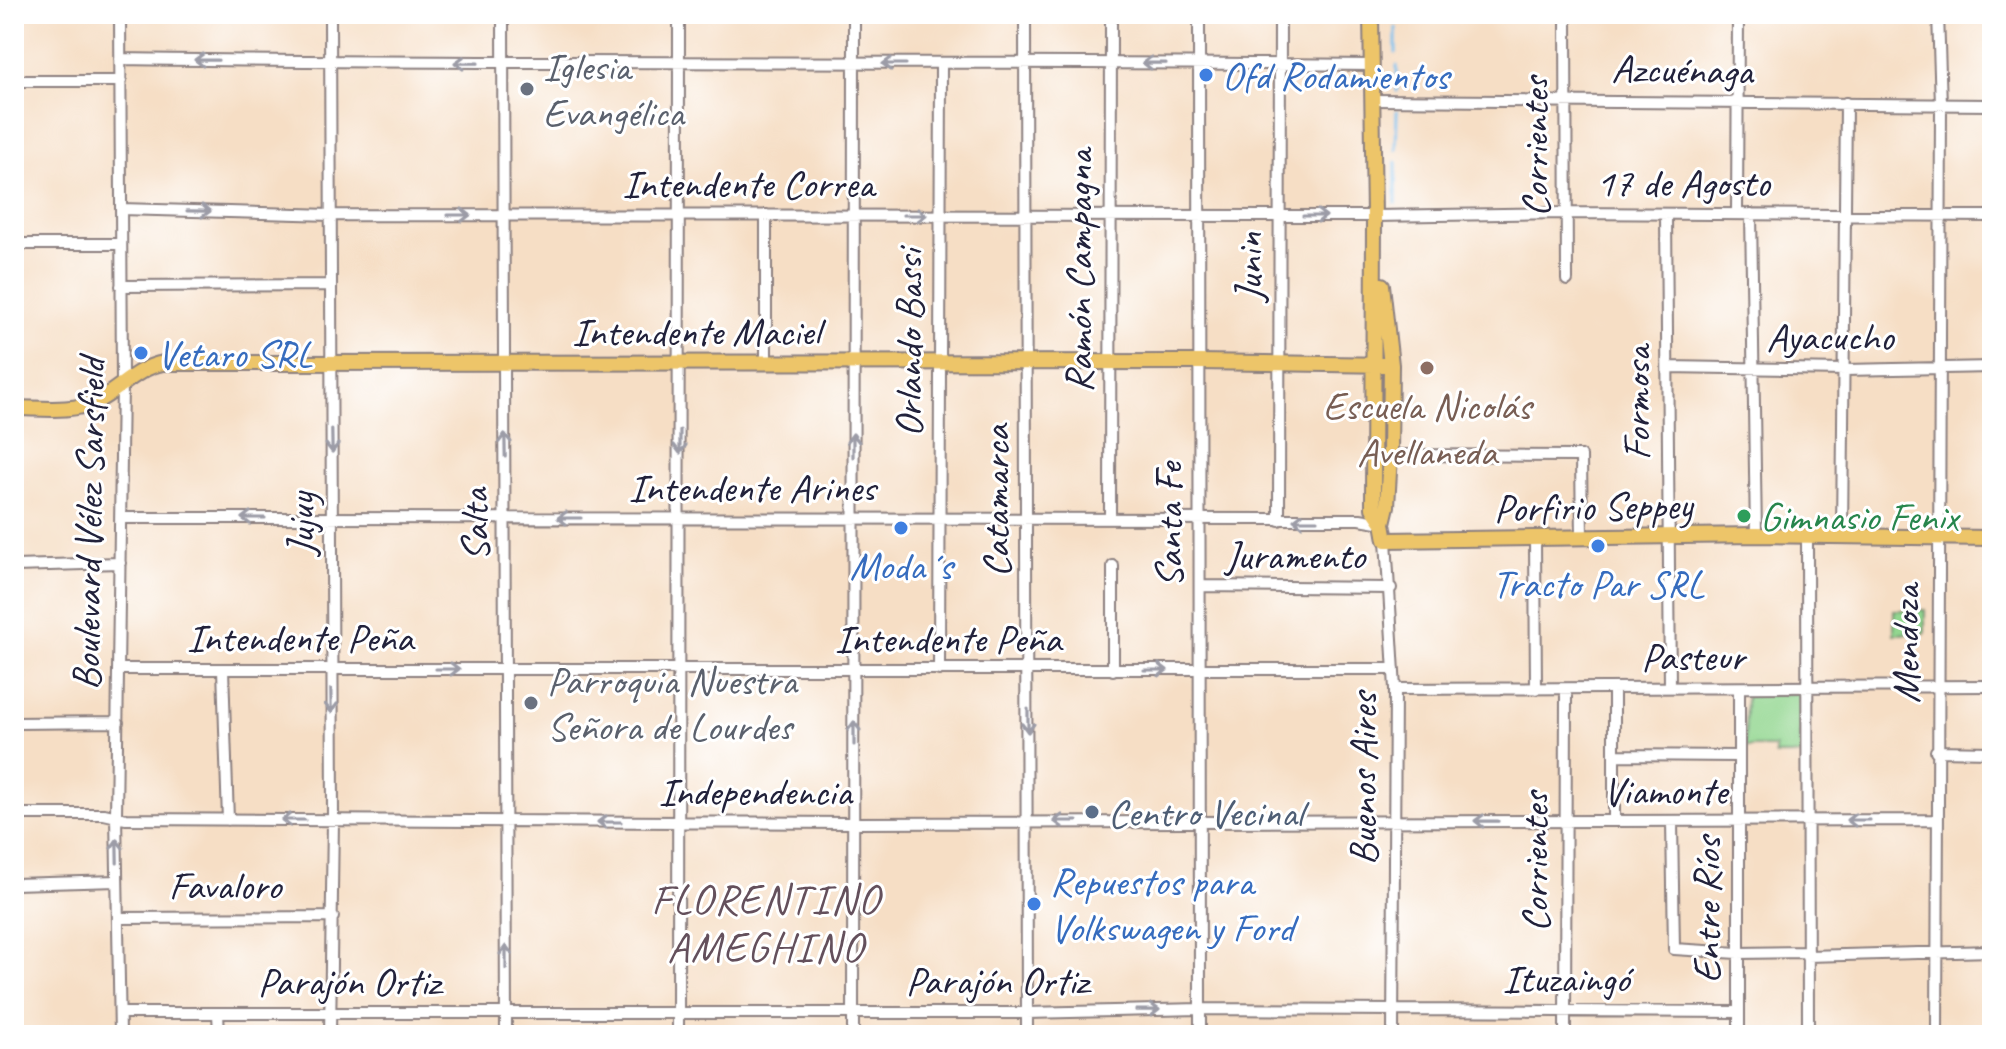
<svg xmlns="http://www.w3.org/2000/svg" width="2006" height="1049" viewBox="0 0 2006 1049" font-family="Caveat,sans-serif">
<style>
.green{fill:#92d68f;stroke:#5a7c65;stroke-width:2}
.lines{fill:none;stroke-linecap:round;stroke-linejoin:round}
.stream{stroke:#76beee;stroke-width:3}
.minor-casing{stroke:#8c8080;stroke-width:14}
.major-casing{stroke:#8c8080;stroke-width:18}
.minor{stroke:#fff;stroke-width:10}
.major{stroke:#edc569;stroke-width:14}
.oneway{stroke:#9c9ca7}
.shop-dot{fill:#3f7fe0;stroke:#fff;stroke-width:3}
.worship-dot{fill:#6b7280;stroke:#fff;stroke-width:3}
.education-dot{fill:#8d6e63;stroke:#fff;stroke-width:3}
.leisure-dot{fill:#2e9e5b;stroke:#fff;stroke-width:3}
.service-dot{fill:#5c6f8a;stroke:#fff;stroke-width:3}
.labels{text-anchor:middle;stroke-width:6;stroke-linejoin:round;paint-order:stroke}
.worship-label{font-size:40px;fill:#5b616d;stroke:#fff;text-anchor:start}
.street-label{font-size:40px;fill:#22223b;stroke:#fff}
.shop-label{font-size:40px;fill:#366cbe;stroke:#fff;text-anchor:start}
.education-label{font-size:40px;fill:#785e54;stroke:#fff}
.leisure-label{font-size:40px;fill:#27864d;stroke:#fff;text-anchor:start}
.service-label{font-size:40px;fill:#4e5e75;stroke:#fff;text-anchor:start}
.neighbourhood-label{font-size:42px;letter-spacing:2px;fill:#64505c;stroke:#fff}
</style>
<rect width="100%" height="100%" fill="#fff"/>
<filter id="ink" filterUnits="userSpaceOnUse"><feTurbulence type="fractalNoise" baseFrequency=".0125" numOctaves="2"/><feDisplacementMap in="SourceGraphic" scale="16" xChannelSelector="R" yChannelSelector="G"/><feConvolveMatrix kernelMatrix="1 2 1 2 8 2 1 2 1" color-interpolation-filters="sRGB"/></filter>
<filter id="wash" filterUnits="userSpaceOnUse"><feTurbulence type="fractalNoise" baseFrequency=".006" numOctaves="4" result="noise"/><feDisplacementMap in="SourceGraphic" scale="32" xChannelSelector="R" yChannelSelector="G"/><feGaussianBlur stdDeviation="1.8" result="paint"/><feColorMatrix in="noise" values="0 0 0 0 0 0 0 0 0 0 0 0 0 0 0 0 0 1.4 0 .05"/><feComposite in="paint" operator="in"/></filter>
<g filter="url(#wash)">
<rect width="100%" height="100%" fill="#f6dec5"/>
<!-- green -->
<path class="green" d="M1894,610H1925V633L1894,634Z
M1799,693L1801,755H1775V747H1745L1746,696Z"/>
<g class="lines">
<!-- stream -->
<path class="stream" d="M1395,14V20
M1396,28V52
M1397,66V91
M1396,150L1397,111
M1396,162V203"/>
</g>
</g>
<g filter="url(#ink)">
<g class="lines">
<!-- minor casing -->
<g class="minor-casing">
<path id="minor" d="M330,14L333,820L330,1035
M503,14C503,354 506,695 506,1035
M1025,14L1027,1035
M1199,14L1200,1035
M1566,14L1567,280
M120,59C538,65 955,60 1372,65
M14,81H121
M1372,100L1992,105
M121,209L331,215L1374,216L1567,213L1992,216
M1666,214L1670,688
M1737,214L1738,14
M1751,214L1756,535
M14,244H121
M121,286L331,285
M766,363V215
M1668,367L1845,370L1992,367
M1390,455L1581,456L1582,539
M121,518L1360,519L1383,523
M1110,519L1111,22
M1279,520L1280,14
M1842,535L1846,103
M1807,536L1808,1035
M1535,539L1536,689
M1386,540L1395,689L1393,1035
M14,566L120,563
M1113,566V670
M1200,586L1391,588
M118,669H1394
M223,669L228,820
M939,670L941,64
M1395,689L1992,686
M14,723L118,722
M1936,751L1992,752
M1614,755L1738,756
M14,814H104L126,819L854,823L1936,820
M1614,821V689
M1672,822L1674,949L1738,953L1807,952
M14,884L117,881
M118,918L333,917
M1807,956L1992,951
M120,1013H1027L1200,1009L1739,1012
M218,1013L219,1035
M120,1035L116,816L122,384L120,14
M678,1035L679,14
M853,1035L854,14
M1565,1035L1566,689
M1739,1035V688
M1937,1035L1941,105L1938,14"/>
</g>
<!-- major casing -->
<g class="major-casing">
<path id="major" d="M1371,14L1374,216L1373,508L1383,523L1386,540L1756,535L1992,538
M1382,285L1391,365L1390,455L1387,506L1383,523
M14,408C40,408 72,413 97,401C120,389 137,368 163,363L1199,362L1391,365"/>
</g>
<!-- minor -->
<use href="#minor" class="minor"/>
<!-- major -->
<use href="#major" class="major"/>
</g>
<!-- one-way arrows -->
<defs><path id="oneway-shaft" d="M-6 0H5M1.5-3L5.5 0L1.5 3" fill="none" stroke-width="1.6" stroke-linecap="round" stroke-linejoin="round" transform="scale(2)"/></defs>
<g class="oneway">
<use href="#oneway-shaft" transform="translate(206 60) rotate(-179)"/>
<use href="#oneway-shaft" transform="translate(466 63) rotate(-179)"/>
<use href="#oneway-shaft" transform="translate(1154 63) rotate(-179)"/>
<use href="#oneway-shaft" transform="translate(894 64) rotate(-180)"/>
<use href="#oneway-shaft" transform="translate(199 211) rotate(1)"/>
<use href="#oneway-shaft" transform="translate(459 215)"/>
<use href="#oneway-shaft" transform="translate(915 215)"/>
<use href="#oneway-shaft" transform="translate(1315 216)"/>
<use href="#oneway-shaft" transform="translate(332 441) rotate(89)"/>
<use href="#oneway-shaft" transform="translate(680 442) rotate(90)"/>
<use href="#oneway-shaft" transform="translate(505 445) rotate(-91)"/>
<use href="#oneway-shaft" transform="translate(853 445) rotate(-90)"/>
<use href="#oneway-shaft" transform="translate(253 518) rotate(-180)"/>
<use href="#oneway-shaft" transform="translate(569 518) rotate(-180)"/>
<use href="#oneway-shaft" transform="translate(1305 520) rotate(180)"/>
<use href="#oneway-shaft" transform="translate(448 669)"/>
<use href="#oneway-shaft" transform="translate(1156 670)"/>
<use href="#oneway-shaft" transform="translate(331 701) rotate(89)"/>
<use href="#oneway-shaft" transform="translate(1028 721) rotate(90)"/>
<use href="#oneway-shaft" transform="translate(854 733) rotate(-90)"/>
<use href="#oneway-shaft" transform="translate(293 820) rotate(-180)"/>
<use href="#oneway-shaft" transform="translate(1858 820) rotate(180)"/>
<use href="#oneway-shaft" transform="translate(1065 821) rotate(-180)"/>
<use href="#oneway-shaft" transform="translate(1486 821) rotate(-179)"/>
<use href="#oneway-shaft" transform="translate(609 822) rotate(-180)"/>
<use href="#oneway-shaft" transform="translate(117 851) rotate(-91)"/>
<use href="#oneway-shaft" transform="translate(506 957) rotate(-90)"/>
<use href="#oneway-shaft" transform="translate(1148 1010) rotate(-1)"/>
</g>
</g>
<!-- markers -->
<g class="shop-dot">
<circle cx="1206" cy="75" r="8"/>
<circle cx="141" cy="353" r="8"/>
<circle cx="901" cy="528" r="8"/>
<circle cx="1598" cy="546" r="8"/>
<circle cx="1034" cy="904" r="8"/>
</g>
<g class="worship-dot">
<circle cx="527" cy="89" r="8"/>
<circle cx="531" cy="703" r="8"/>
</g>
<circle class="education-dot" cx="1427" cy="368" r="8"/>
<circle class="leisure-dot" cx="1744" cy="516" r="8"/>
<circle class="service-dot" cx="1092" cy="812" r="8"/>
<g class="labels">
<!-- worship labels -->
<g class="worship-label">
<text x="543" y="80">Iglesia<tspan x="543" dy="46">Evangélica</tspan></text>
<text x="547" y="694">Parroquia Nuestra<tspan x="547" dy="46">Señora de Lourdes</tspan></text>
</g>
<!-- street labels -->
<g class="street-label">
<text transform="translate(1682 69) rotate(1)" y="14">Azcuénaga</text>
<text transform="translate(1534 147) rotate(-90)" y="14">Corrientes</text>
<text x="1683" y="196">17 de Agosto</text>
<text x="748" y="197">Intendente Correa</text>
<text transform="translate(1248 267) rotate(-90)" y="14">Junin</text>
<text transform="translate(1078 271) rotate(-90)" y="14">Ramón Campagna</text>
<text x="696" y="345">Intendente Maciel</text>
<text x="1830" y="350">Ayacucho</text>
<text transform="translate(908 343) rotate(-90)" y="14">Orlando Bassi</text>
<text transform="translate(1636 403) rotate(-90)" y="14">Formosa</text>
<text x="752" y="501">Intendente Arines</text>
<text transform="translate(995 501) rotate(-90)" y="14">Catamarca</text>
<text transform="translate(1593 506) rotate(-1)" y="14">Porfirio Seppey</text>
<text transform="translate(88 524) rotate(-89)" y="14">Boulevard Vélez Sarsfield</text>
<text transform="translate(300 524) rotate(-90)" y="14">Jujuy</text>
<text transform="translate(474 525) rotate(-91)" y="14">Salta</text>
<text transform="translate(1168 525) rotate(-90)" y="14">Santa Fe</text>
<text x="1295" y="569">Juramento</text>
<text x="300" y="651">Intendente Peña</text>
<text x="948" y="652">Intendente Peña</text>
<text transform="translate(1905 644) rotate(-90)" y="14">Mendoza</text>
<text x="1693" y="670">Pasteur</text>
<text transform="translate(1362 779) rotate(-90)" y="14">Buenos Aires</text>
<text x="1665" y="804">Viamonte</text>
<text x="755" y="805">Independencia</text>
<text transform="translate(1534 862) rotate(-90)" y="14">Corrientes</text>
<text x="225" y="899">Favaloro</text>
<text transform="translate(1706 910) rotate(-90)" y="14">Entre Ríos</text>
<text x="1566" y="992">Ituzaingó</text>
<text x="997" y="994">Parajón Ortiz</text>
<text x="349" y="995">Parajón Ortiz</text>
</g>
<!-- shop labels -->
<g class="shop-label">
<text x="1222" y="89">Ofd Rodamientos</text>
<text x="157" y="367">Vetaro SRL</text>
<text x="901" y="579" text-anchor="middle">Moda´s</text>
<text x="1598" y="597" text-anchor="middle">Tracto Par SRL</text>
<text x="1050" y="895">Repuestos para<tspan x="1050" dy="46">Volkswagen y Ford</tspan></text>
</g>
<!-- education labels -->
<g class="education-label">
<text x="1427" y="419">Escuela Nicolás<tspan x="1427" dy="46">Avellaneda</tspan></text>
</g>
<!-- leisure labels -->
<g class="leisure-label">
<text x="1760" y="530">Gimnasio Fenix</text>
</g>
<!-- service labels -->
<g class="service-label">
<text x="1108" y="826">Centro Vecinal</text>
</g>
<!-- neighbourhood labels -->
<g class="neighbourhood-label">
<text x="766" y="913">FLORENTINO<tspan x="766" dy="48">AMEGHINO</tspan></text>
</g>
</g>
<!-- margin -->
<rect width="2006" height="1049" fill="none" stroke="#fff" stroke-width="48"/>
</svg>
